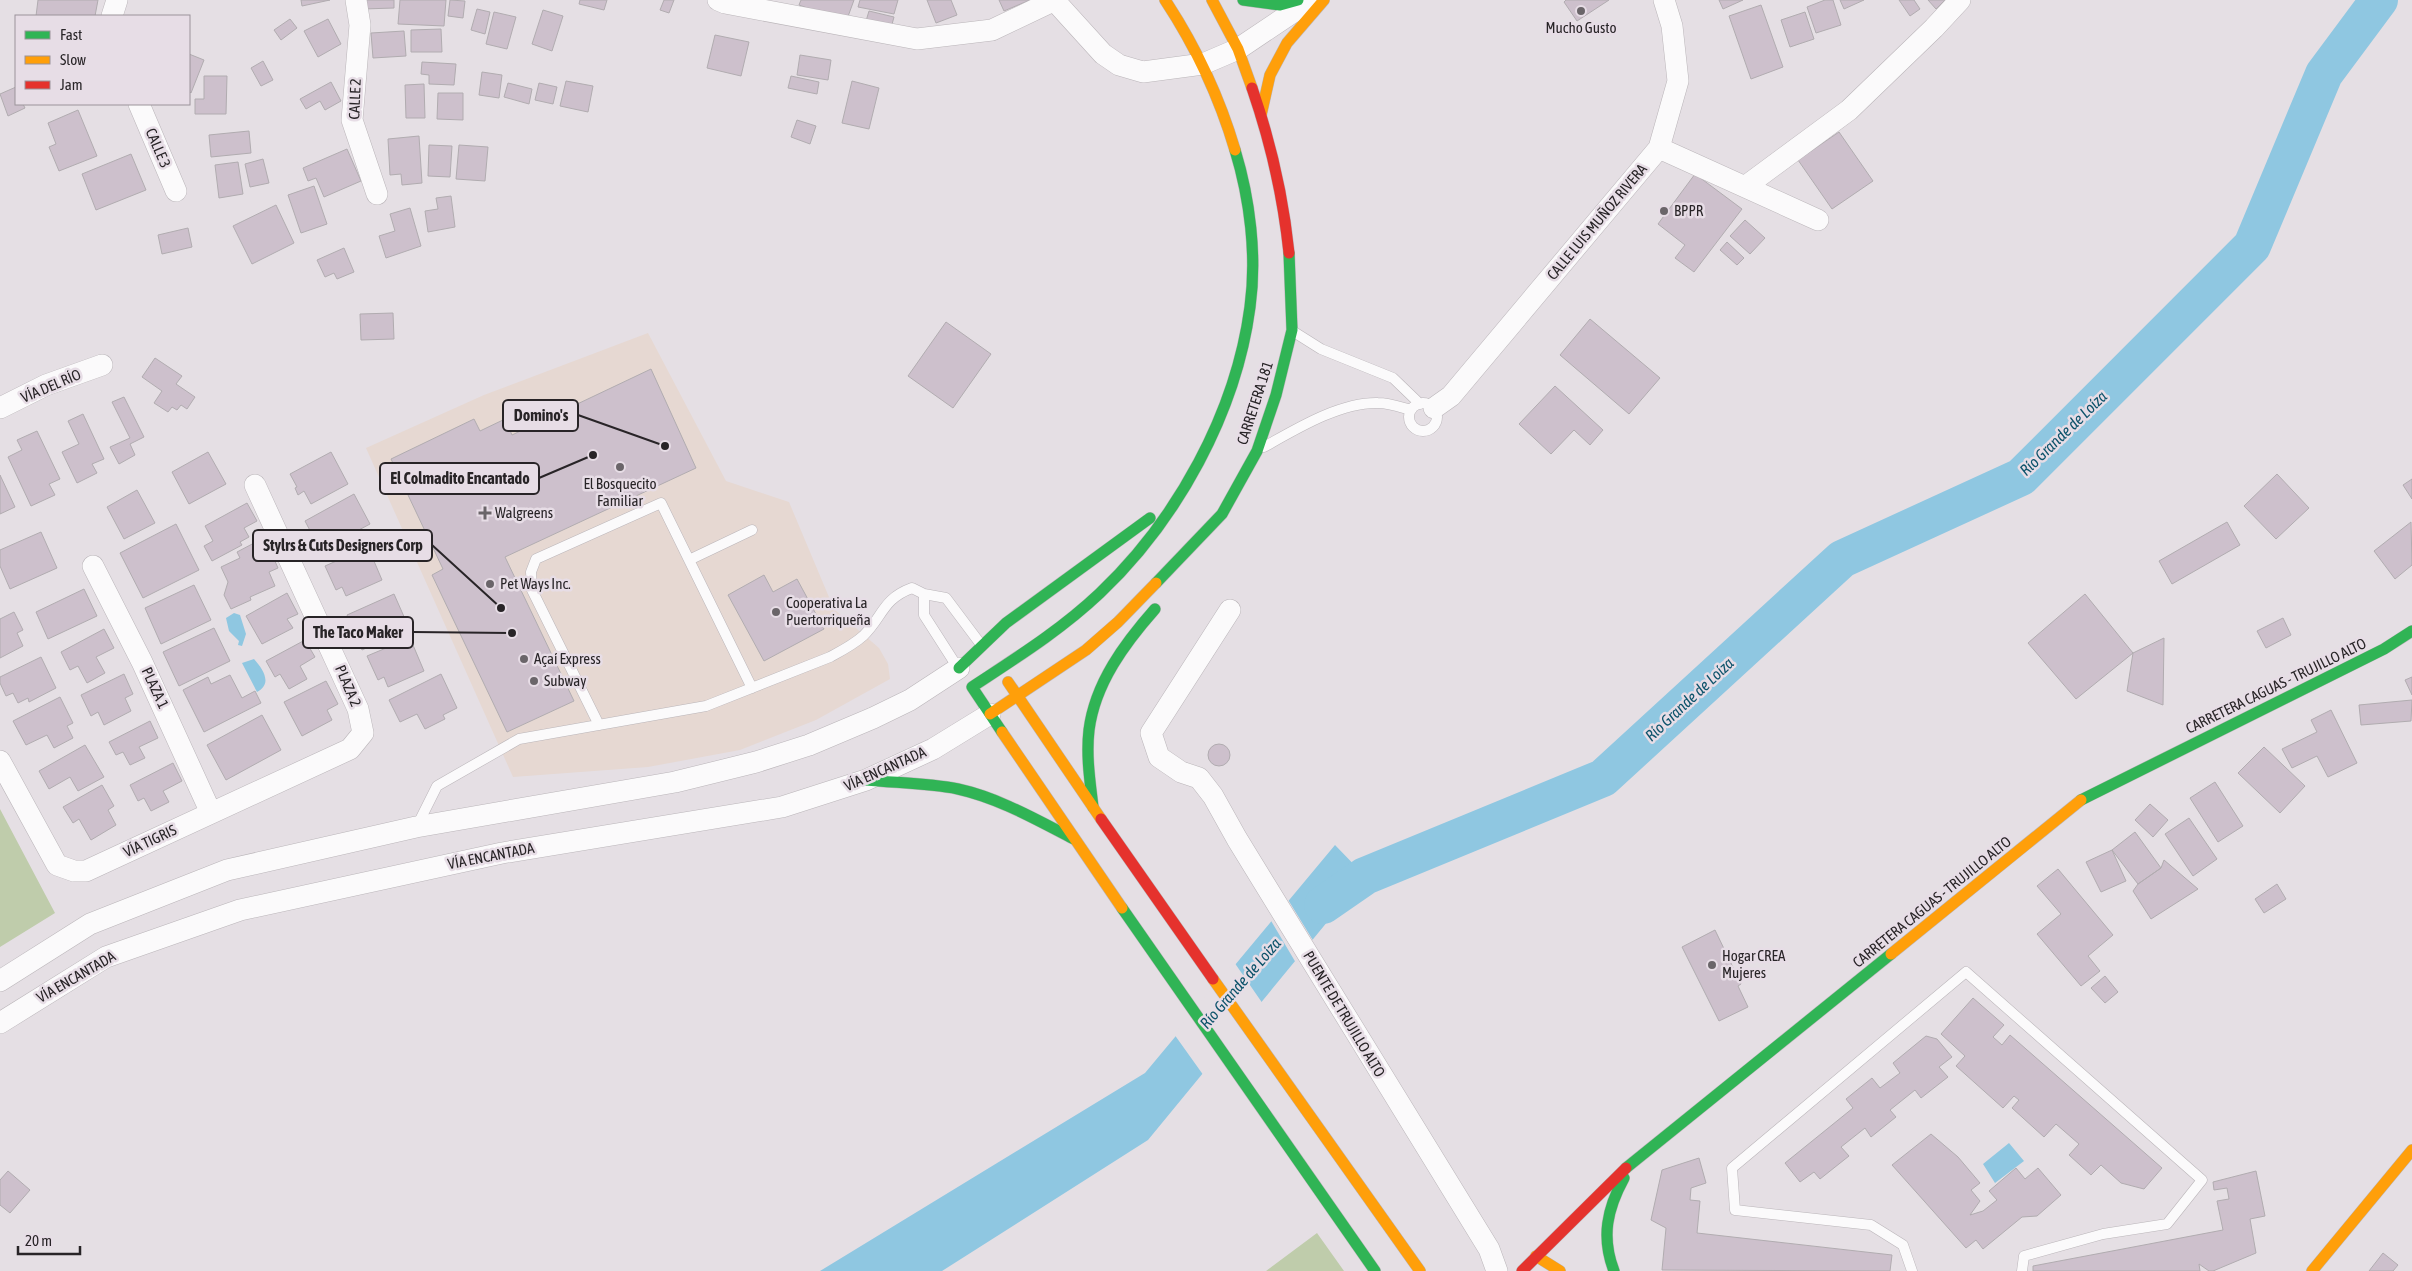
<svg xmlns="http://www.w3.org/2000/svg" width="2412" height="1271" viewBox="0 0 2412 1271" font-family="'Asap Condensed',sans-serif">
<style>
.commercial{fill:#e6d8d2}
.green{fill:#bfccab}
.water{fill:#8fc7e1}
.pier{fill:#e5dfe4}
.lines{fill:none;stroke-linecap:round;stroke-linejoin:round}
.river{stroke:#8fc7e1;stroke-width:38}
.building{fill:#cdc0cc;stroke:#b1acb0}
.lane-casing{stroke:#bab5b9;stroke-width:11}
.street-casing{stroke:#bab5b9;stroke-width:22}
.fast-casing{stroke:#bab5b9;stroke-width:12}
.slow-casing{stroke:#bab5b9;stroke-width:12}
.jam-casing{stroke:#bab5b9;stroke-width:12}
.lane{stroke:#fbfafb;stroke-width:10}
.street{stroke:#fbfafb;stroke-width:21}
.fast{stroke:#30b455;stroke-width:11}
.slow{stroke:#ff9f0a;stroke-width:11}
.jam{stroke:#e5322d;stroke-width:11}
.poi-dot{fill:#6a6569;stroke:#e7dde6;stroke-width:2}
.labels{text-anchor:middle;stroke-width:5;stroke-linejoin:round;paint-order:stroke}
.poi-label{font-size:15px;fill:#282427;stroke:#e7dde6;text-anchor:start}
.street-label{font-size:15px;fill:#282427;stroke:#e7dde6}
.water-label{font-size:16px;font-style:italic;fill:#0d536b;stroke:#e7dde6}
.leader{fill:none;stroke:#282427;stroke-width:2}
.callout-dot{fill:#282427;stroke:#e7dde6;stroke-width:2}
.callout{fill:#e7dde6;stroke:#282427;stroke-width:2}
.callout-label{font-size:16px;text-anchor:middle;font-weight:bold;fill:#282427}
</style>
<rect width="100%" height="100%" fill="#e5dfe4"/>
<!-- commercial -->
<path class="commercial" d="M648,333L726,481L789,502L834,609L879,648L888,664L890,679L816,720L740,750L648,767L513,777L366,448L484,395Z"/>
<!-- green -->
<path class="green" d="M0,809L55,913L0,947Z
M1317,1233L1344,1271H1266Z"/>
<!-- water -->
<path class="water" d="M234,613L240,615L246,634L242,646L238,645L239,641L229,631L226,618Z
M254,659C263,669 273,684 257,692L242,663Z
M1335,845L1365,876L1148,1140L942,1271H820L1145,1073Z
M2009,1143L2024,1161L1995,1183L1983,1164Z"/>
<!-- pier -->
<path class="pier" d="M1287,898L1314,942L1296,963L1270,919Z
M1234,962L1263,1004L1204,1076L1174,1034Z"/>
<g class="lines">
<!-- river -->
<path class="river" d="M1323,905L1365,876L1603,778L1842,559L2021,477L2252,246L2324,74L2379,0"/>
</g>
<!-- building -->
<path class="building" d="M38,0H98L95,16H36Z
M301,0H330L302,6Z
M362,0H394V8L363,9Z
M400,0H446L444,26L398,24Z
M450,0L465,1L463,18L448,16Z
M580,0H607L604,10L579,4Z
M664,0H674L669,13L660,10Z
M801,0H854L846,22L799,5Z
M860,0H898L894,14L858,7Z
M927,0H951L957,15L936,23Z
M999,0H1030L1004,11Z
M1566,0H1609L1577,21L1564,2Z
M1719,0H1743L1723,9Z
M1825,0H1833L1841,25L1816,33L1807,7Z
M1840,0H1864L1844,9Z
M1899,0H1914L1920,9L1910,16Z
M1928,0H1945L1936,9Z
M1761,5L1783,67L1751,79L1729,16Z
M477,9L490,12L485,34L471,30Z
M543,10L563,16L552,51L532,44Z
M869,11L894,17L891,28L866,21Z
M494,12L516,17L507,49L486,44Z
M1805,12L1814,39L1790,47L1781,20Z
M290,19L297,28L281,40L274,30Z
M328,19L341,44L318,57L304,31Z
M441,29L442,52H411V30Z
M404,31L406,56L373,58L371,33Z
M715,35L749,42L741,76L707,68Z
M189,54L204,60L191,93L189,91Z
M800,55L831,60L828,80L797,75Z
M263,61L273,80L261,86L251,68Z
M422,62L456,64L454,85L429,84V75L421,74Z
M482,72L502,75L499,98L479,95Z
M204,76H227L226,114H195V99H204Z
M791,76L819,82L817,94L788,88Z
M566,81L593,86L588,112L560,106Z
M852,81L879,88L869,129L842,123Z
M331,82L341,101L325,110L320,101L306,109L300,99Z
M508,83L532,89L529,104L504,97Z
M539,83L557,87L553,104L535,100Z
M424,84L425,118H406L405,85Z
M16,87V104H23L25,108L8,116L0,94Z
M438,93H463V120L437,119Z
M78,110L97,156L59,171L49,147L56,144L48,123Z
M797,120L816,126L810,144L791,137Z
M249,131L251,153L211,157L209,135Z
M1839,132L1873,181L1832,209L1798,160Z
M419,136L422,183L402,185L401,174L390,175L388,139Z
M429,145L452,146L450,177L428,176Z
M459,145L488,147L485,181L456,179Z
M347,149L361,181L324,197L316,178L308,181L303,168Z
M131,154L146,190L96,210L82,174Z
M263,159L269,183L250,187L245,164Z
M238,162L243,194L219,198L215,165Z
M1695,174L1742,209L1694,272L1675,258L1685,245L1658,224Z
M314,186L327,224L301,233L288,195Z
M451,196L455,227L428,232L425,211L438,209L436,198Z
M276,205L294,243L252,264L233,226Z
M410,208L421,246L386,258L379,236L395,231L390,214Z
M1745,220L1765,238L1750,254L1730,236Z
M188,228L192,247L162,254L158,235Z
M1727,242L1744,258L1737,265L1720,250Z
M344,248L354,272L337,279L334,273L325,277L317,260Z
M393,313L394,339L361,340L360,314Z
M1590,319L1660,378L1629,414L1560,355Z
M946,322L991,354L953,408L908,376Z
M155,358L182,376L176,384L195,397L187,409L181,405L177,410L172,407L168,412L154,403L162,391L142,377Z
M651,369L696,468L505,557L574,701L507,732L432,575L443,569L391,459L474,419L480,431L505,419L512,435Z
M1555,386L1603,430L1590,445L1574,430L1551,454L1519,424Z
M124,397L144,437L130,444L135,455L119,464L110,447L130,438L112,402Z
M83,414L104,459L92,464L97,473L77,483L62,452L79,444L68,421Z
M37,431L60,479L49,484L55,495L31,506L8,457L22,450L17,440Z
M208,452L226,484L189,504L172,472Z
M331,452L348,484L311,504L304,491L298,495L295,488L297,487L290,474Z
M2277,474L2309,508L2276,539L2244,506Z
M0,475L15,507L0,514Z
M2412,479V499L2403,485Z
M137,490L155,523L124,539L107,507Z
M354,494L370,524L355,532L358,538L338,549L330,535L316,542L305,521Z
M247,503L257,521L244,528L249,537L240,542L242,545L212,561L204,546L213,541L205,526Z
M2227,522L2240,545L2172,584L2159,561Z
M2411,522L2412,565L2395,579L2374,551Z
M176,524L199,570L143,598L120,553Z
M41,532L57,568L10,589L0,566V550Z
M256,542L264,550L269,548L278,568L269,572L275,586L250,597L251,600L231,609L224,595L228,582L221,567L240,558L237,552Z
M368,547L382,580L346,596L342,587L336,590L325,566Z
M764,575L773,592L797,579L824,629L764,661L728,595Z
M194,585L211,620L161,644L145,608Z
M84,589L97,616L48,639L36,612Z
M287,593L298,614L287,619L293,628L262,644L246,616Z
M394,594L409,628L362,650L347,615Z
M2085,594L2133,653L2076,699L2028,643Z
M14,612L23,630L17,633L23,646L0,658V619Z
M2283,618L2291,635L2266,648L2257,631Z
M214,628L230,661L179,686L163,652Z
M104,629L114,648L96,657L105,673L87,683L78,666L70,670L61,652Z
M410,638L424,671L388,687L384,677L378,680L367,656Z
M2164,638L2163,705L2127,691L2133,653Z
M305,640L315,657L300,666L307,679L289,689L280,674L275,677L266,661Z
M41,657L56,688L29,702L28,698L18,703L13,693L6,696L0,683V677Z
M124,674L133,694L125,698L131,711L104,725L98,712L91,716L81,695Z
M441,674L457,708L443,715L445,719L425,729L417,714L400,722L389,700Z
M230,675L242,698L255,691L261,703L204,732L183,690L208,677L211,684Z
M2412,677V695L2405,680Z
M326,681L338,704L327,710L332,720L302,736L284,702Z
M60,697L73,723L67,726L73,738L54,748L47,735L26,745L13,721Z
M2412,700L2411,721L2361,725L2359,705Z
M2331,710L2357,763L2328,777L2317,756L2292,768L2282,749L2317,732L2311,720Z
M262,715L281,750L226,780L207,745Z
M150,721L158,738L139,747L145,758L130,765L123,752L116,755L109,742Z
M1208 755a11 11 0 1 1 22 0a11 11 0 1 1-22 0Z
M85,745L104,777L78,791L70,777L49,789L39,771Z
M2264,747L2305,786L2280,813L2238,773Z
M173,763L182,781L163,791L169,802L151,811L144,798L138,801L130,785Z
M2215,782L2243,826L2218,842L2190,798Z
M102,785L114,806L108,810L116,825L91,840L79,819L73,823L63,807Z
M2150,804L2168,820L2153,837L2135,820Z
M2189,818L2217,859L2193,876L2165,834Z
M2135,832L2161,868L2138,884L2112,850Z
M2112,850L2126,881L2101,892L2086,862Z
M2164,860L2198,889L2151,919L2133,891L2138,884L2161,868Z
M2058,869L2113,935L2088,956L2100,971L2081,986L2037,934L2061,914L2037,886Z
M2277,884L2286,899L2264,913L2255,899Z
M1715,930L1741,984L1738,986L1748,1007L1719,1021L1682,947Z
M2105,976L2118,992L2105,1003L2091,988Z
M1973,998L2004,1025L1993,1037L2002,1045L2010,1035L2162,1168L2144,1189L2121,1183L2101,1165L2091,1175L2069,1155L2079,1144L2056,1124L2044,1137L2012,1108L2019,1100L2014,1096L2003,1108L1956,1066L1965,1056L1941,1034Z
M1926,1036L1937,1039L1952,1057L1939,1067L1948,1077L1921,1098L1915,1090L1890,1110L1896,1117L1871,1137L1865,1128L1841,1147L1849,1156L1820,1179L1814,1172L1800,1182L1785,1163L1853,1108L1846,1099L1872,1078L1880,1088L1900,1073L1893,1063Z
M1931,1134L1958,1157L1980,1183L1971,1190L1980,1201L1970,1215L1983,1211L1997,1200L1989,1191L2016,1168L2025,1179L2038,1168L2061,1195L2037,1216L2022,1217L1983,1249L1976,1240L1966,1248L1892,1165Z
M1699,1158L1706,1183L1691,1188L1690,1200L1700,1201L1697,1233L1892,1255L1890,1271L1662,1270L1666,1228L1651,1220L1662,1170Z
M8,1171L30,1190L10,1213L0,1205V1180Z
M2256,1171L2265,1216L2250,1219L2256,1253L2213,1271H2209L2199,1264L2200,1271H2033V1266L2223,1230L2217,1201L2229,1199L2227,1188L2214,1190L2213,1182Z
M2383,1253L2398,1265L2393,1271H2369Z"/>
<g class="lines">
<!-- lane casing -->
<g class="lane-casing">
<path id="lane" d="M1294,332L1321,349L1393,378L1420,404
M1409 417a14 14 0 1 1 28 0a14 14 0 1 1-28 0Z
M1264,447C1296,429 1340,402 1378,403C1389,403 1400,407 1411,410
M689,560L752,530
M924,594V615L958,668
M599,725L532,590L531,572L536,559L661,503L752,688
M417,826L437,786L519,739L706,706L830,657C841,651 853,645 863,636C883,617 882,599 912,588L924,594L946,598L982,646
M1912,1271L1903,1245L1871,1225L1735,1210L1732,1168L1966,972L2202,1180L2167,1224L2103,1234L2024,1256L2022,1271"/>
</g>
<!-- street casing -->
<g class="street-casing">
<path id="street" d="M356,0L360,25L352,120L377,194
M718,0L725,3L917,39L992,30L1055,0
M1054,0L1103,54L1119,65L1143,72L1203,64L1238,49L1308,2
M112,16L117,0
M139,104L176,191
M1659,148L1818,220
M1746,186L1849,110L1934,28L1960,0
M0,408L46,385L102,365
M1434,408L1451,396L1659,148L1678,81L1672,26L1664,0
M93,566L142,662L211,813
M1230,610L1151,733L1159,757L1181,772L1199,778L1213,796L1237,839L1489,1249L1497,1271
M0,761L57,865L74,871H86L350,749L363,733L358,709L255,485
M0,981L90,924L227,870L416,827L675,782L756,762L809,745L873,718L910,700L959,668
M0,1023L106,957L240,910L502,853L782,807L866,780L933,749L990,714"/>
</g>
<!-- fast casing -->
<g class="fast-casing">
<path id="fast" d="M1243,0L1280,5L1298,0
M1156,583L1222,514L1257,451L1276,395L1292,330L1289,253
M959,668L1006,623L1150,518
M1002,732L972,687C1016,658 1061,630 1100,593C1177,520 1236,413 1250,307C1257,256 1250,199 1235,150
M866,780C896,783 928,783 958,789C999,798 1037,820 1074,839
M2081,800L2384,649L2412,631
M1093,807C1090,781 1086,756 1089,730C1095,683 1125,643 1155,609
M1122,908L1375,1271
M1626,1168L1891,954
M1614,1271C1601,1237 1607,1209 1624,1178"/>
</g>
<!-- slow casing -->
<g class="slow-casing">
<path id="slow" d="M1165,0C1196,47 1219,96 1235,150
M1212,0L1238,49L1252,88
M1261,115L1270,75L1287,43L1324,0
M1008,682L1101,819
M990,714L1086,650L1118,622L1156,583
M1002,732L1122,908
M1891,954L2081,800
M1213,979L1420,1271
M1536,1256L1560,1271
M2312,1271L2412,1150"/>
</g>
<!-- jam casing -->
<g class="jam-casing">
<path id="jam" d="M1252,88C1271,143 1283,195 1289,253
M1101,819L1213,979
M1522,1271L1626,1168"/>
</g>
<!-- lane -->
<use href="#lane" class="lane"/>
<!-- street -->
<use href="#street" class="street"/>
<!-- fast -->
<use href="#fast" class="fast"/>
<!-- slow -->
<use href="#slow" class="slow"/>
<!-- jam -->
<use href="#jam" class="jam"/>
</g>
<!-- markers -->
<g class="poi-dot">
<circle cx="1581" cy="11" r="5"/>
<circle cx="1664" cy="211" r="5"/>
<circle cx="620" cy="467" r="5"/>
<path d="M482.5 505.5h5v5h5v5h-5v5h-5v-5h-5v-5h5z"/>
<circle cx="490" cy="584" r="5"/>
<circle cx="776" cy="612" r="5"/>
<circle cx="524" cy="659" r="5"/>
<circle cx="534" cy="681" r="5"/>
<circle cx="1712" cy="965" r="5"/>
</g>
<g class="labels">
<!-- poi labels -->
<g class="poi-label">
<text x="1581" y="33" text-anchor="middle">Mucho Gusto</text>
<text x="1674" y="216">BPPR</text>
<text x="620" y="489" text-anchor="middle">El Bosquecito<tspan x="620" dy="17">Familiar</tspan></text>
<text x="495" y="518">Walgreens</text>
<text x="500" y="589">Pet Ways Inc.</text>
<text x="786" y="608">Cooperativa La<tspan x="786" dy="17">Puertorriqueña</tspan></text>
<text x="534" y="664">Açaí Express</text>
<text x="544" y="686">Subway</text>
<text x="1722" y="961">Hogar CREA<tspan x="1722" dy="17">Mujeres</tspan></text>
</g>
<!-- street labels -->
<g class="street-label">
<text transform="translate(355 99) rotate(-88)" y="5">CALLE 2</text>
<text transform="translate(158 148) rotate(67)" y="5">CALLE 3</text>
<text transform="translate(1597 222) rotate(-50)" y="5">CALLE LUIS MUÑOZ RIVERA</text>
<text transform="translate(51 386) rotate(-23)" y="5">VÍA DEL RÍO</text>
<text transform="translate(1255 403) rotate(-72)" y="5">CARRETERA 181</text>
<text transform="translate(348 686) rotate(67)" y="5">PLAZA 2</text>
<text transform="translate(2276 686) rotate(-26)" y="5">CARRETERA CAGUAS - TRUJILLO ALTO</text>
<text transform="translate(155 688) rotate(65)" y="5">PLAZA 1</text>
<text transform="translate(885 769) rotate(-24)" y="5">VÍA ENCANTADA</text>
<text transform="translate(150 841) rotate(-25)" y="5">VÍA TIGRIS</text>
<text transform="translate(491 856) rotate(-11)" y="5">VÍA ENCANTADA</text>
<text transform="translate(1932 902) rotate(-39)" y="5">CARRETERA CAGUAS - TRUJILLO ALTO</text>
<text transform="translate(76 977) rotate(-30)" y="5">VÍA ENCANTADA</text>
<text transform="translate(1344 1014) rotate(59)" y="5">PUENTE DE TRUJILLO ALTO</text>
</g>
<!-- water labels -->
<g class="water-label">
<text transform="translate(2063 433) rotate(-44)" y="6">Río Grande de Loíza</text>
<text transform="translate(1689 699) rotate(-43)" y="6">Río Grande de Loíza</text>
<text transform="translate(1240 983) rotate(-49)" y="6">Río Grande de Loíza</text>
</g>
</g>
<!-- callouts -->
<path class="leader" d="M665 446L578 415M593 455L539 478M501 608L432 545M512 633L413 632"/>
<g class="callout-dot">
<circle cx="665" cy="446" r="5"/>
<circle cx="593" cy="455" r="5"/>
<circle cx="501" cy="608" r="5"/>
<circle cx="512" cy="633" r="5"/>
</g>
<g class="callout">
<rect x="503" y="400" width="75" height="31" rx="5"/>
<rect x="380" y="463" width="159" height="31" rx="5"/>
<rect x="253" y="530" width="179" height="31" rx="5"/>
<rect x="303" y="617" width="110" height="31" rx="5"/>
</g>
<g class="callout-label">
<text x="541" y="421">Domino's</text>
<text x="460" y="484">El Colmadito Encantado</text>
<text x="343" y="551">Stylrs &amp; Cuts Designers Corp</text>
<text x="358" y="638">The Taco Maker</text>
</g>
<!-- legend -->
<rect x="15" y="15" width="175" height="90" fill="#e7dde6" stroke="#9b939a"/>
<rect x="25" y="31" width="25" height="8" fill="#30b455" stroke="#9b939a"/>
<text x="60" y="40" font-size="15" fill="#282427">Fast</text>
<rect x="25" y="56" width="25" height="8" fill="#ff9f0a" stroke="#9b939a"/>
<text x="60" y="65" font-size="15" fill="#282427">Slow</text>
<rect x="25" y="81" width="25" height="8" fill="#e5322d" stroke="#9b939a"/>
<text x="60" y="90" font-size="15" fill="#282427">Jam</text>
<!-- scale -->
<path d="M18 1246v8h62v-8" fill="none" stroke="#282427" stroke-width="2.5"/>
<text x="25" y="1246" font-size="15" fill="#282427" stroke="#e7dde6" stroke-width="4" paint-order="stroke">20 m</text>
</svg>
